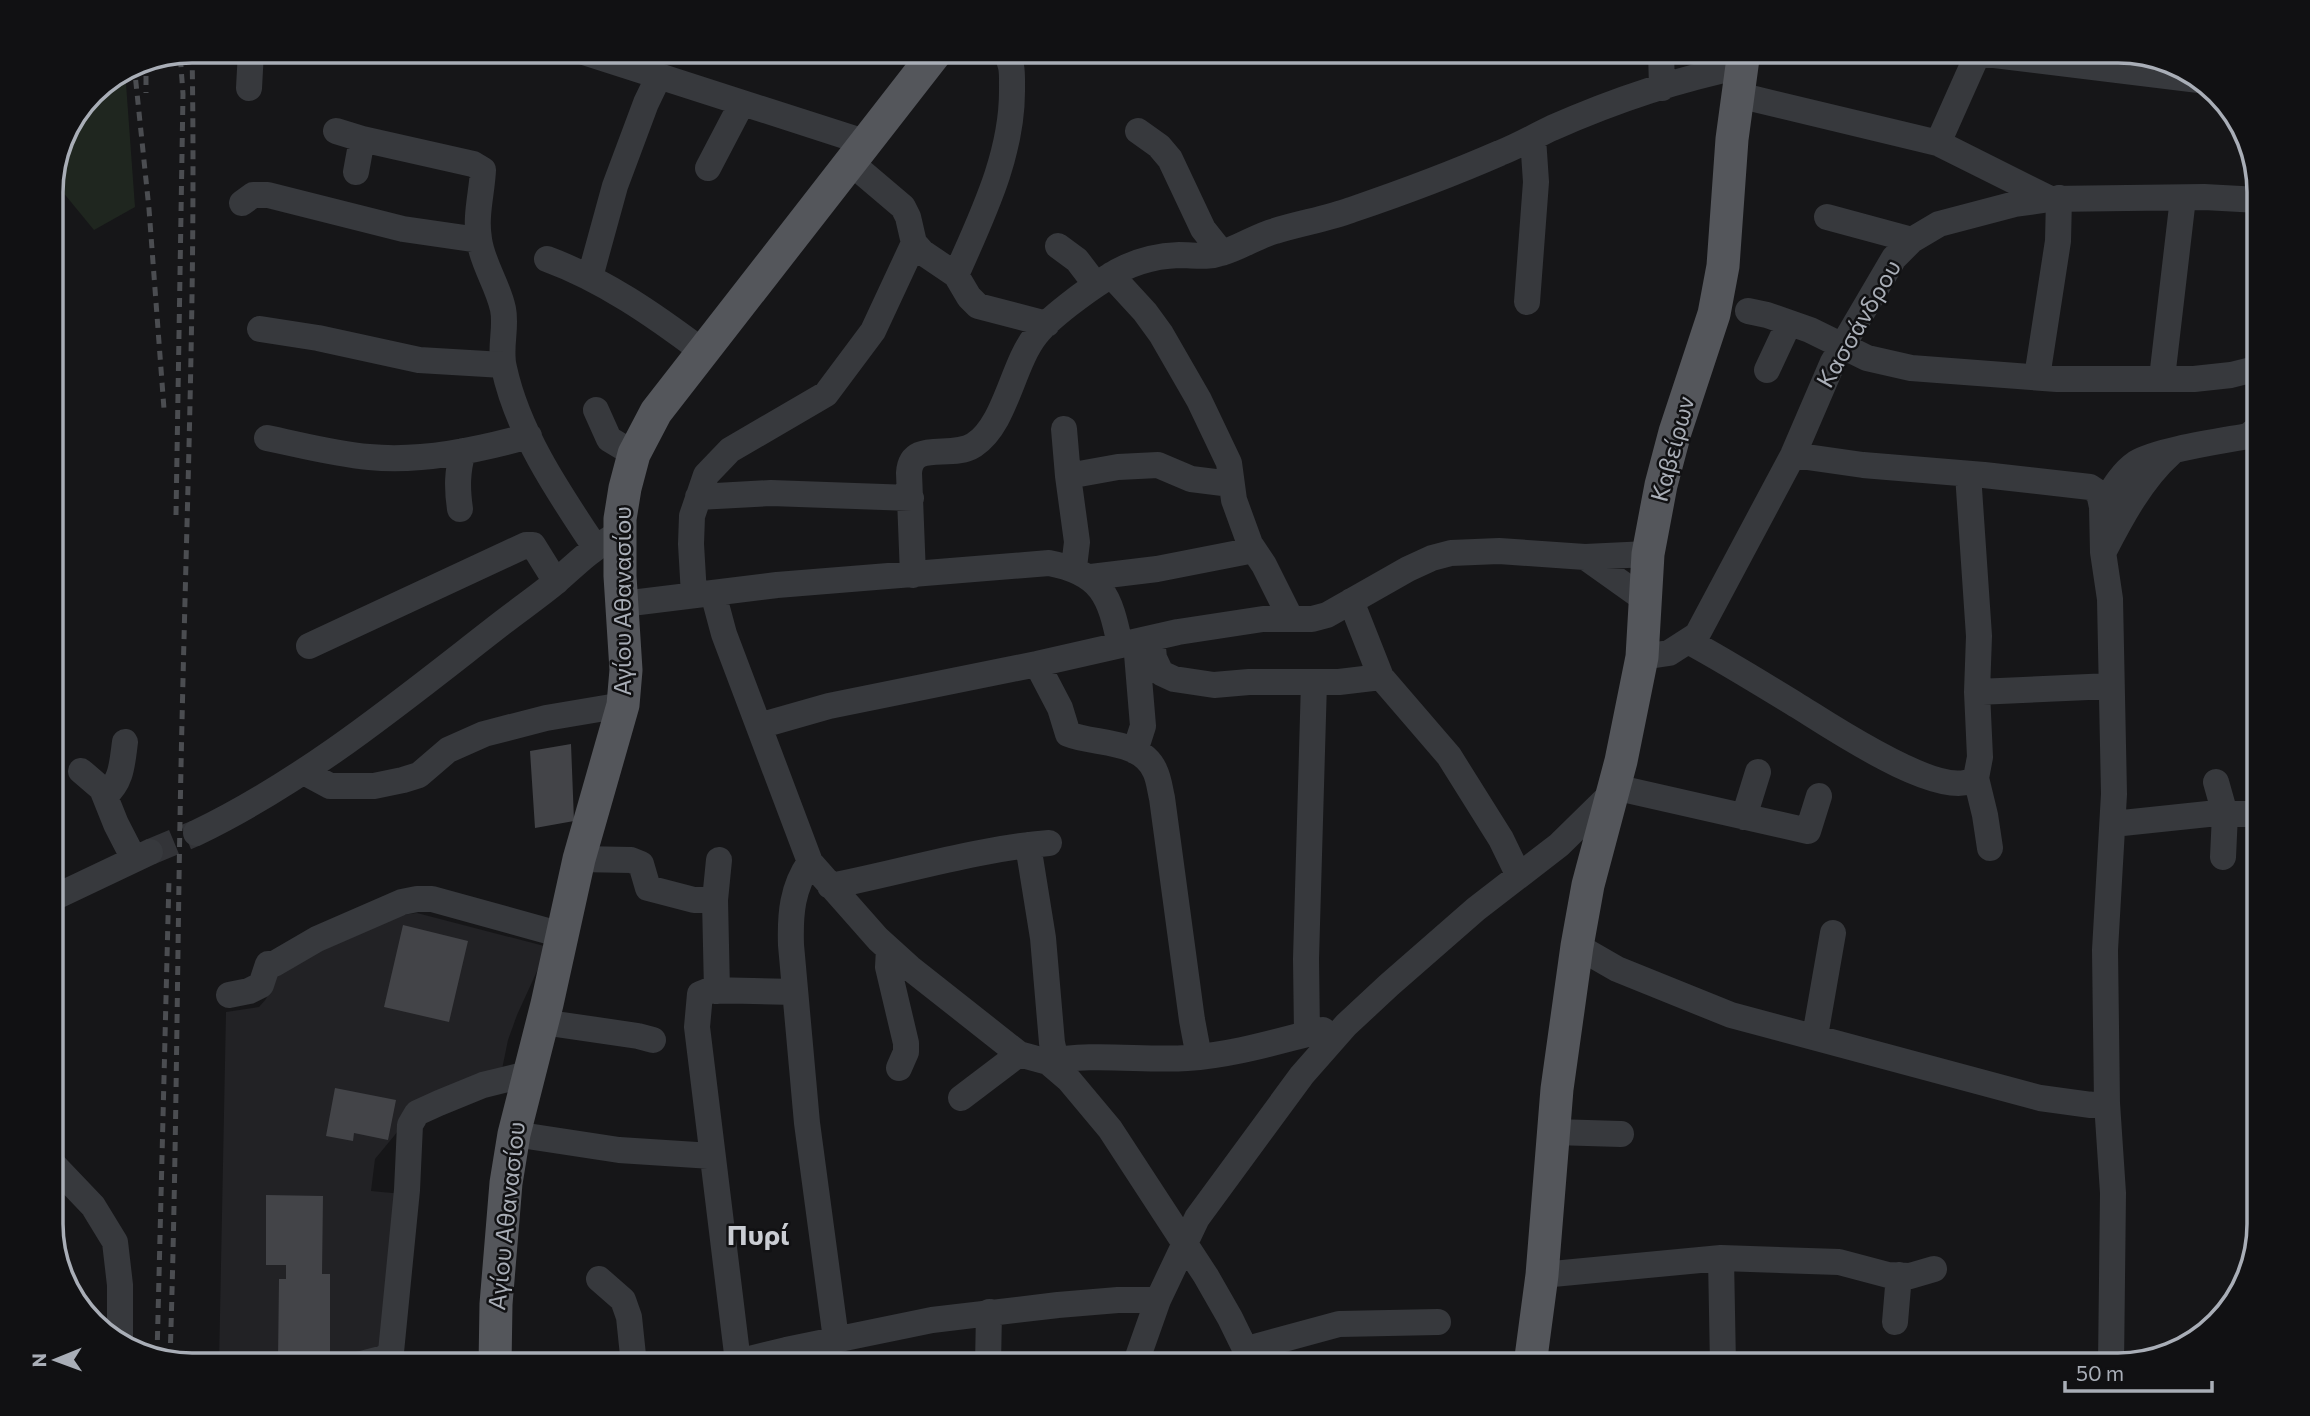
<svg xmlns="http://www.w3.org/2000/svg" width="2310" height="1416" viewBox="0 0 2310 1416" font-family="Commissioner,sans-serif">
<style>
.built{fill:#222225}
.green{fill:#1f261f}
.building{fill:#434448}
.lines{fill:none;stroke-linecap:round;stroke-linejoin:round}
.minor-tunnel{stroke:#333438;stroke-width:26;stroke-dasharray:26 13;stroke-linecap:butt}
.minor{stroke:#37393d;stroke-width:26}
.major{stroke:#54565b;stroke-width:33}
.rail{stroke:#4b4d51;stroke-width:5;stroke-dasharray:9 7;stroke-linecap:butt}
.labels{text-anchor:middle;stroke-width:5;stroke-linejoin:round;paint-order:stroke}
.street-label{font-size:24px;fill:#a9aeb7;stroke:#111113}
.quarter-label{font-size:28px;font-weight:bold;fill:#cacdd3;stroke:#111113}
.rim{fill:none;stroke:#a9aeb7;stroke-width:3.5}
</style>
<rect width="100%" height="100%" fill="#161618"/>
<!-- built -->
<path class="built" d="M417,913L548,947L517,1015L508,1040L499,1084L413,1113L375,1159L371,1191L403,1194L384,1365H219L226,1012L259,1007L266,999L276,971L402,915Z"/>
<!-- green -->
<path class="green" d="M125,70L135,207L94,230L57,185L88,98L92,92Z"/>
<!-- building -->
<path class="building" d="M571,744L574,821L535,828L530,751Z
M403,925L468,941L449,1022L384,1007Z
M335,1088L396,1100L388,1140L354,1133L353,1141L326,1136Z
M266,1195L323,1196L322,1274H330V1365H303V1361H278L279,1279H286V1265H266Z"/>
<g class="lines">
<!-- minor-tunnel -->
<path class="minor-tunnel" d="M150,852L196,833"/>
<!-- minor -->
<path class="minor" d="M581,51L864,142
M1661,51L1662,88
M1978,53L2199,80
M249,88L251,51
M1738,95L1938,143L2050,199
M336,131L362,139L473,164L483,170C482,193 475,215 479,239C482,263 498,285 503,309C507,328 499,348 504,368C518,433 559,493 595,547
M1138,131L1159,146L1170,159L1203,229L1222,253
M1938,143L1979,51
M850,162L903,207L908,217L914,243L922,252L956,275L969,297L978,306L1047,324
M708,168L742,103
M356,172L362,139
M242,203L253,195H268L403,229L479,240
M1827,217L1912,240
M1058,246L1077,260L1096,285
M547,259C604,280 654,315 702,351
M956,275C982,216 1013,154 1012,88C1012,74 1013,64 1005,52
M1111,275L1145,312L1161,334L1199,400L1229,463L1234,500L1250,544L1264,565L1291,619
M590,277L615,186L646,103L659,76
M1527,302L1536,182L1533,138
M1748,311L1767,315L1810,330L1867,358L1911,368L2057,379H2194L2231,375L2259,368
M260,329L318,338L419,360L503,365
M1767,370L1789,323
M2037,377L2058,241L2059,198
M2162,378L2183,198
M596,410L609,439L634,454
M1064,429L1068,476L1077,542L1074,567
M267,438C301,445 334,454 369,457C422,462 478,450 529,436
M1068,476L1118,467L1158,465L1191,479L1231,484
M698,497L771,493L911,498
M2102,507C2111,492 2121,473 2136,463C2157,450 2221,441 2248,436L2259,427
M460,509C457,488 457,472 463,451
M2104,551C2122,516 2142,479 2171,453
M1585,557L1644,599
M913,575L909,473C911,439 951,460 974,445C1006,424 1012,365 1036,335C1049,318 1086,291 1105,279C1128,263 1151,256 1179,255C1194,255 1207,258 1221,253C1240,248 1256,236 1275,231C1300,223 1327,219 1351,210C1401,193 1452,174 1500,153C1518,146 1535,136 1552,128C1613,101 1678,79 1743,66
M1091,577L1157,569L1254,550
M713,593L724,634L810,862L878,939L910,968L1019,1054L1048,1062L1069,1080L1110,1129L1206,1276L1230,1318L1253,1365
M694,595L691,544L692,516L706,475L730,450L826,394L873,331L914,243
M1351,601L1381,677L1449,756L1501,839L1519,876
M623,604L777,585L1049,563C1102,573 1110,596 1120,645
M1152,638L1154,658L1161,673L1174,679L1214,685L1249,682H1339L1381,677
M1688,641C1725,661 1762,684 1798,706C1829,725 1943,803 1976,778L1980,757L1977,692L1979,636L1968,474
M309,646L526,545H533L556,582
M1642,657L1669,653L1697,635L1793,455L1833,362L1894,258L1912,240L1939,224L2015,204L2050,199L2204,197L2259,200
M1037,664L1060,708L1068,734C1096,745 1141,739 1155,771C1159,779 1160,790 1162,798L1192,1020L1199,1057
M1977,692L2111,686
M759,726L829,706L1037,664L1178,632L1263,619H1312L1327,615L1408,569L1432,558L1451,553L1499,551L1585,557L1648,554
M1135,751L1143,726L1136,642
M81,771L102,789L116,824L134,859
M304,772L330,786H374L403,780L419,775L448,750L484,734L546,718L623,705
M1976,778L1985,815L1990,848
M2216,782L2225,814L2223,857
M1614,787L1808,831L1819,796
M105,796C122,781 122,764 125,742
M1744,817L1758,772
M2113,824L2208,814H2259
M196,833C308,779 404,699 502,623C520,609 539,596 557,581C575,565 590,550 611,538
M1028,845L1043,938L1052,1043L1056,1060
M579,859L631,860L641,864L648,888L694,900H715
M810,862C792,888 790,914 791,945L807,1123L836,1339
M830,886C903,872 975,849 1049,843
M51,899L150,852
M1577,946L1617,969L1731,1015L2040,1098L2091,1105L2107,1103L2105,950L2114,794L2110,599L2103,552L2102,507L2099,493L2090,487L1984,475L1863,465L1793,455
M889,949L888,967L906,1043V1052L899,1068
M717,991L715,900L719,860
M229,995L249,991L261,985L268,964H274L317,939L402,902L417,899H432L562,935
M542,1022L638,1036L653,1040
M1307,1034L1306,959L1314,682
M1815,1036L1833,933
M1048,1062C1091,1052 1143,1061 1187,1058C1234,1055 1278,1041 1323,1030
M961,1098L1019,1054
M2107,1103L2113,1193L2111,1365
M1554,1132L1621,1134
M514,1134L619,1150L712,1156
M51,1162L93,1206L115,1242L120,1285V1345
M1721,1258L1723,1365
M1542,1275L1721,1258L1839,1262L1888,1275L1910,1276L1934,1269
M599,1279L623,1300L629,1317L634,1365
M1895,1322L1899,1275
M1247,1349L1339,1324L1438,1322
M738,1362L697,1027L700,994L710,990L795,992
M357,1365L384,1358L391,1352L407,1190L410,1125L417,1113L439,1103L483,1085L528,1074
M725,1365L786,1350L932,1320L1058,1305L1118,1300H1158
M988,1365L989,1312
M1135,1365L1158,1300L1197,1218L1302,1075L1346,1025L1389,985L1476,909L1559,845L1612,793"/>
<!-- major -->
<path class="major" d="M495,1365L496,1304L506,1183L514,1134L547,1004L579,859L623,705L626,670L620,576V519L625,488L634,454L656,412L937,51
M1530,1365L1542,1275L1557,1089L1577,946L1588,885L1621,761L1642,657L1648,554L1661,485L1675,432L1714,314L1723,266L1732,139L1744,51"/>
<!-- rail -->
<path class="rail" d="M146,60V93
M134,64L149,209L164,409
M176,515L183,94L180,53
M157,1356L169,879
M170,1359C177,1147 177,934 182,722C187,498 196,274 192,51"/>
</g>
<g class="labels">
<!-- street labels -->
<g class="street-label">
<text transform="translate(1859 324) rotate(-60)" y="8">Κασσάνδρου</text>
<text transform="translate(1673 449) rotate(-75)" y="8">Καβείρων</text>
<text transform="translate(623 601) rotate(-90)" y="8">Αγίου Αθανασίου</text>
<text transform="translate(507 1216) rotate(-84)" y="8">Αγίου Αθανασίου</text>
</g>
<!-- quarter labels -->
<g class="quarter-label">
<text x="758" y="1245">Πυρί</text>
</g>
</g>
<!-- crop -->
<path d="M0 0H2310V1416H0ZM192 63H2118A129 129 0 0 1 2247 192V1224A129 129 0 0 1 2118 1353H192A129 129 0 0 1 63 1224V192A129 129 0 0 1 192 63Z" fill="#111113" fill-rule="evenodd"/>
<path class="rim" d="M192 63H2118A129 129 0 0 1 2247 192V1224A129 129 0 0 1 2118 1353H192A129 129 0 0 1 63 1224V192A129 129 0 0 1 192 63Z"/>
<!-- north arrow -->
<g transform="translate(56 1360) rotate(269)" stroke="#111113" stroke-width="5" paint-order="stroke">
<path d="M0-5L12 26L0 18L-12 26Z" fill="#a9aeb7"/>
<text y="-10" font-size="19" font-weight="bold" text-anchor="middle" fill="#a9aeb7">N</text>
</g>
<!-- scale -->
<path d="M2065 1381v10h147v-10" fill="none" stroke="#a9aeb7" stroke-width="3.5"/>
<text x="2076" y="1381" font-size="21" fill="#a9aeb7" stroke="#111113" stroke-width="5" paint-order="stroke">50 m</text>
</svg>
